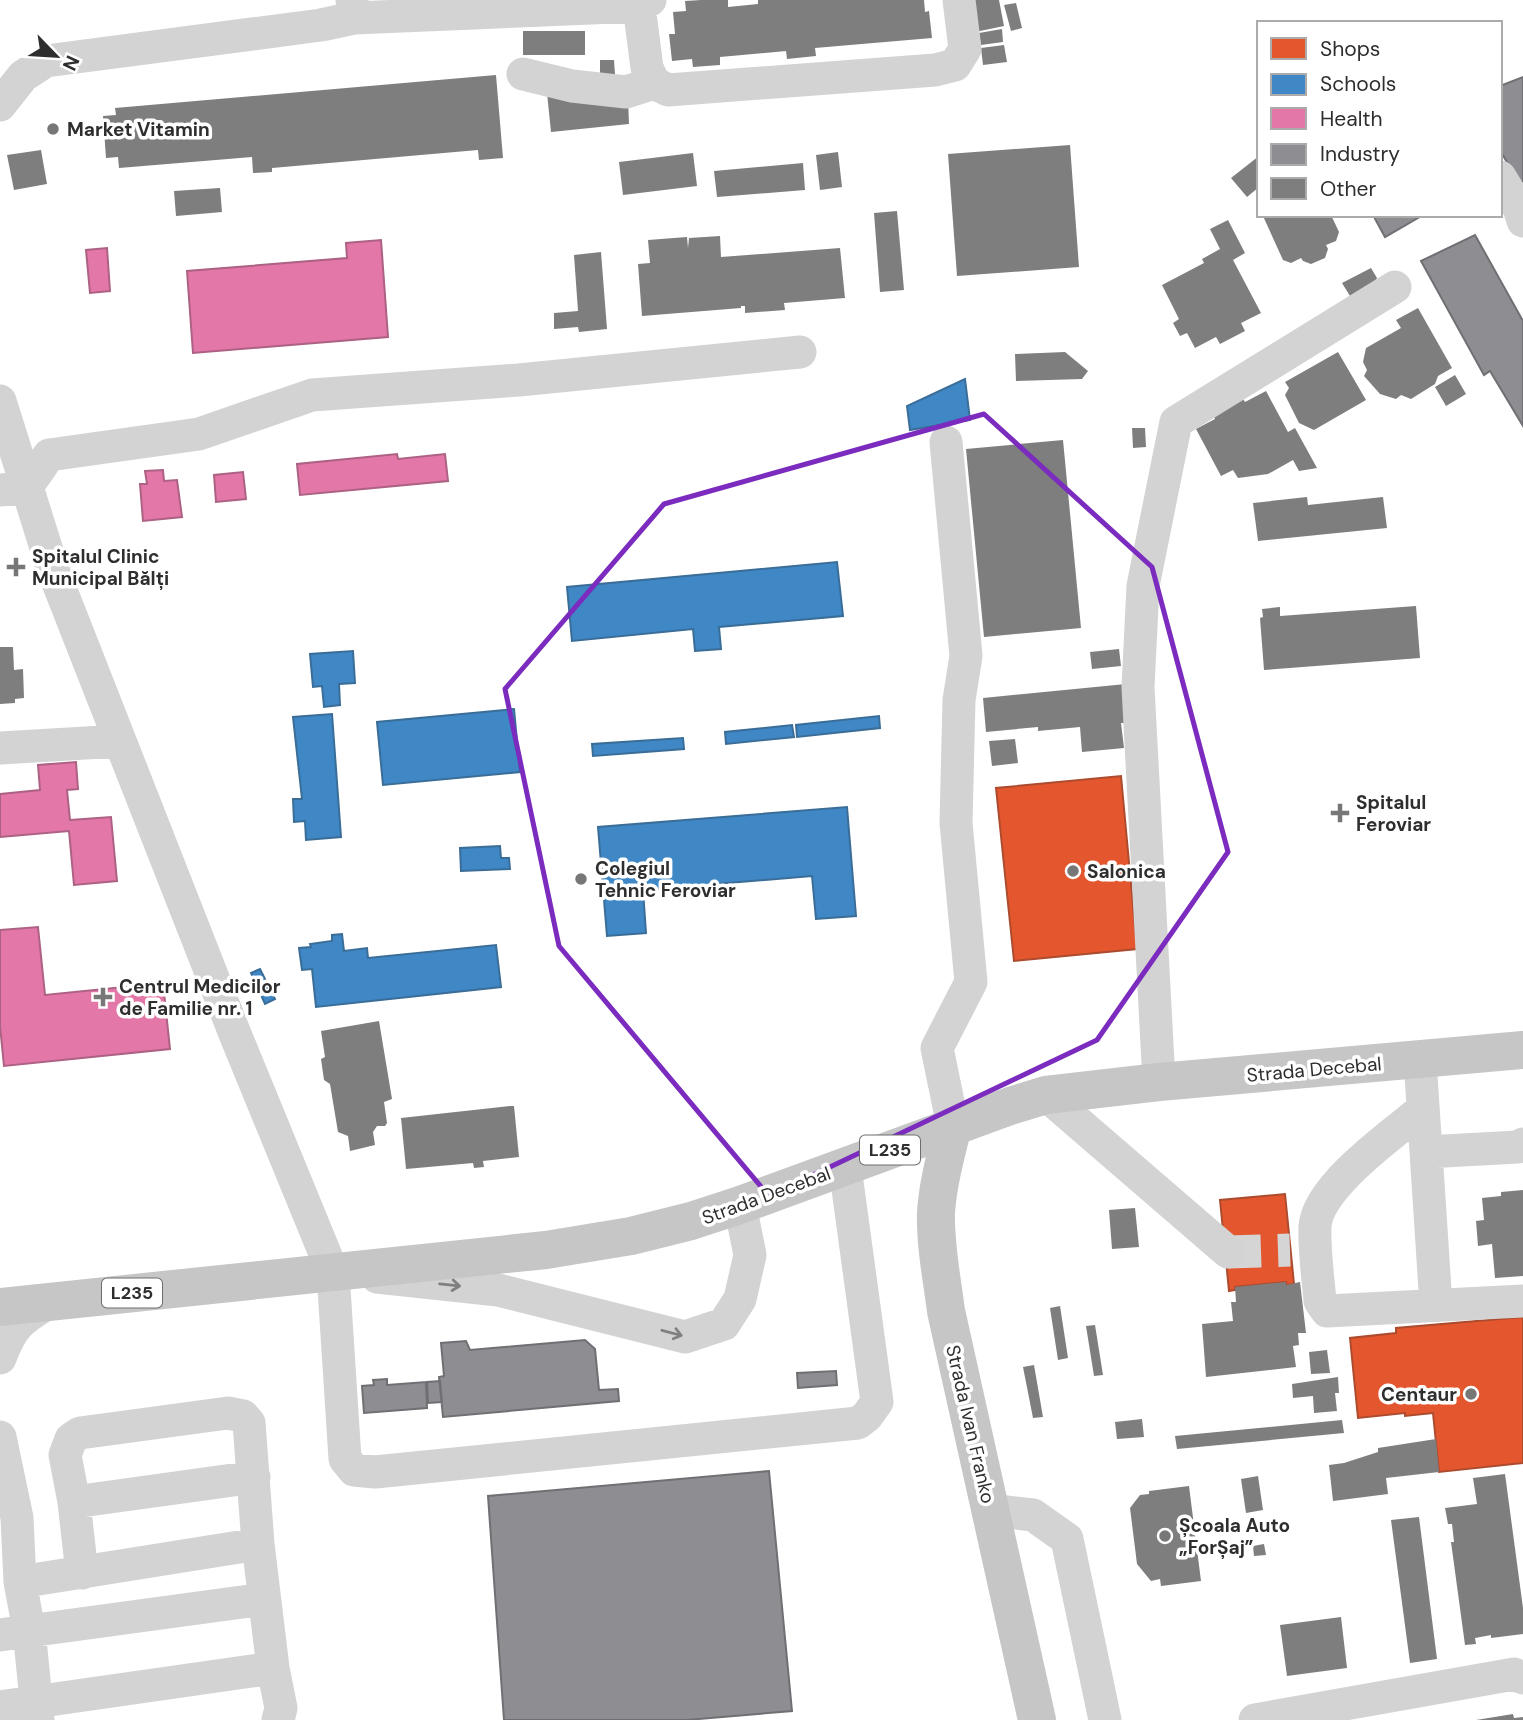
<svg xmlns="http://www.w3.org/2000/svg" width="1523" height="1720" viewBox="0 0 1523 1720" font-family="'DM Sans',sans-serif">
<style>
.shops{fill:#e4572e;stroke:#ad4b2e;stroke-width:2}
.schools{fill:#3f88c5;stroke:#3a6d98;stroke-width:2}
.health{fill:#e377a8;stroke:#ad6183;stroke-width:2}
.industry{fill:#8d8d92;stroke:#707074;stroke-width:2}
.building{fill:#7e7e7e}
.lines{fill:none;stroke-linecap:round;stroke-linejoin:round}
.minor-tunnel{stroke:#d5d5d5;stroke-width:33;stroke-dasharray:33 17;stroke-linecap:butt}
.minor{stroke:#d3d3d3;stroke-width:33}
.major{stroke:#c6c6c6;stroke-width:38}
.oneway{stroke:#808080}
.marked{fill:none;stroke:#7b2cbf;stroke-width:5;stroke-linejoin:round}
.poi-dot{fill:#777;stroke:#fff;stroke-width:2.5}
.labels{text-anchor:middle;stroke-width:7;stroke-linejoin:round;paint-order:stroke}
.shield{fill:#fff;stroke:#6d6d6d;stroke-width:2}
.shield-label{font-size:18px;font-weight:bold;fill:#2e2e2e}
.poi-label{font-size:19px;font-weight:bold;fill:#2e2e2e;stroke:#fff;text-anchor:start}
.street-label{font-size:19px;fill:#2e2e2e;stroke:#fff}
</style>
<rect width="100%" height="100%" fill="#fff"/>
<!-- shops -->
<path class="shops" d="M1121,776L1137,949L1014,961L996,788Z
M1285,1194L1294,1284L1286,1285V1282L1235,1287V1290L1229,1291L1220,1200Z
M1523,1317V1463L1439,1472L1433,1413L1405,1416V1413L1358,1418L1350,1338L1396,1333V1328Z"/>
<!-- schools -->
<path class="schools" d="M965,379L970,420L910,430L907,406Z
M837,562L843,616L719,627L721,649L695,651L693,629L572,641L567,587Z
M353,651L355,683L339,684L340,705L324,707L322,686L313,687L310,654Z
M514,709L520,772L383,785L377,722Z
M332,714L341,837L306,840L305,821L294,822L293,799H302L293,717Z
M879,716L880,728L797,737L796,725Z
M792,725L794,737L726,744L725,732Z
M683,738L684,749L593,756L592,744Z
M847,807L856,916L816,919L812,876L643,890L646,933L607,936L598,827Z
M500,846L501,858H509L510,869L461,871L460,848Z
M342,934L344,951L367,948L368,958L496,945L501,987L316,1007L312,969L302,970L299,948L311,947L310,944L332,941V935Z
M260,969L275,999L265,1004L251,973Z"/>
<!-- health -->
<path class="health" d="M381,240L388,337L193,353L187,271L347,258L346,243Z
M107,248L110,291L90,293L86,250Z
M397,454L398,459L445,454L448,481L300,495L297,464Z
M163,470L164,481L177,480L182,517L143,521L140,484H147L145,471Z
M243,472L246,499L216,502L214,475Z
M76,762L78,789L67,790L70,820L111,817L117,881L74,885L69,831L0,837V794L40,790L38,765Z
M38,927L45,995L163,983L170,1049L4,1066L0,1026V930Z"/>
<!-- industry -->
<path class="industry" d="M1523,77V191L1500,150V86Z
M1373,215H1423L1385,237Z
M1475,235L1523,321V426L1490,371L1484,375L1421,261Z
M585,1340L595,1349L599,1390L618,1389L619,1401L443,1417L439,1377L444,1376L441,1343L466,1341L470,1350Z
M836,1371L837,1385L798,1388L797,1373Z
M387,1379V1385L426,1382L427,1408L364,1413L362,1386L374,1385L373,1380Z
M440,1381L442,1402L428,1403L427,1382Z
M769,1471L792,1711L687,1720H504L488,1496Z"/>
<!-- building -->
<path class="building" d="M701,0H728V7L758,4V0H924L925,12L929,11L932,38L815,48L816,56L787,59L786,51L720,57V65L693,67L692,59L672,61L669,34H675L673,12L686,11L685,1Z
M968,0H999L1004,26L975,32Z
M1016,3L1022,28L1011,31L1004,5Z
M1002,29L1003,42L981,45L979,33Z
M523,31H585V55H523Z
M1004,45L1007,62L983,65L981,48Z
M600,60H614L615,75H600Z
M496,75L503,158L479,160L478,150L272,168V172L253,173L252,157L119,168L118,157L106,158L103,116L116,115L115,108Z
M547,93L628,98L629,124L551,132Z
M1070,145L1079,267L957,276L948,154Z
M41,150L47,184L14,190L7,155Z
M838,152L842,187L820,190L816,155Z
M693,153L697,186L623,195L619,162Z
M1259,156V187L1247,197L1231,178Z
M803,163L805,190L717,197L714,171Z
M220,188L222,212L176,216L174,191Z
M897,211L904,290L880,292L874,213Z
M1265,215H1331L1339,232L1336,241L1326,245L1328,249L1325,258L1311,264L1303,261L1301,258L1291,263L1283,260L1263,216Z
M1228,220L1245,253L1233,260L1261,313L1241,323L1245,331L1220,344L1216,337L1195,348L1187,333L1180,336L1173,323L1179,319L1162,285L1204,263L1202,259L1220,249L1210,229Z
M720,236L721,257L840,248L845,298L784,303L785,310L745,313V306H741V308L642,316L638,264L650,263L648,240L687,237L688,248L689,238Z
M601,252L607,329L579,332L578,327L554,329V313L578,311L574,255Z
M1371,268L1377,278L1374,283L1350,296L1342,283Z
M1418,308L1452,368L1438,376L1435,384L1411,399L1401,395L1396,399L1380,394L1364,376L1367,370L1363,362L1366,348L1401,328L1396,320Z
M1065,352L1088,371L1082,379L1016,381L1015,354Z
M1338,352L1366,400L1314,430L1299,423L1285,395L1289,388L1285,382Z
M1455,375L1466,394L1446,406L1435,387Z
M1266,391L1288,432L1295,428L1317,468L1299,471L1293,460L1268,474L1238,478L1233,470L1221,476L1196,429L1215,419L1211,411L1240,394L1245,402Z
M1132,428H1145L1146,447L1133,448Z
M1063,440L1081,628L984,637L966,449Z
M1307,497L1308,505L1383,497L1387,528L1258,541L1253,503Z
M1416,606L1420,658L1264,670L1260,618L1263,617L1262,609L1280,607V616Z
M0,647H13L14,670L23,669L24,698L15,699V703L0,704Z
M1119,649L1121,666L1092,669L1090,652Z
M1126,684L1129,723H1121L1124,748L1082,752L1080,727L1038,731V727L986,732L983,698Z
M1015,739L1018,763L992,766L989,741Z
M379,1021L392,1099L384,1102L387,1123L385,1126H377L373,1132L375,1145L350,1151L348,1136L338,1132L330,1084L324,1080L321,1059L325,1057L321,1031Z
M510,1106H514L519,1157L483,1161L484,1167L474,1168L473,1163L406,1169L401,1118Z
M1523,1190V1276L1495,1278L1492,1244L1478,1246L1476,1221L1484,1220L1482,1198L1501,1196V1192Z
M1135,1208L1139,1247L1112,1249L1109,1210Z
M1286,1282V1285L1300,1282L1306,1333H1298L1299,1345L1293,1346L1296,1367L1206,1377L1202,1324L1233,1321L1231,1302H1236L1235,1287Z
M1060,1306L1068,1358L1058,1360L1050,1308Z
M1095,1325L1103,1375L1094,1376L1086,1326Z
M1327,1350L1330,1373L1311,1374L1309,1352Z
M1034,1365L1043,1417L1033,1418L1023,1367Z
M1338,1377L1339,1393H1335L1337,1411L1314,1413L1313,1396L1293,1398L1292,1384Z
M1142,1419L1144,1437L1117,1439L1115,1422Z
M1342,1420L1344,1433L1177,1449L1175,1436Z
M1436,1439L1439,1472L1386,1478L1388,1494L1333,1501L1329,1465L1344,1463L1378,1452V1448Z
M1505,1474L1523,1608V1634L1491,1638V1635L1475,1638L1476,1644L1465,1645L1451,1542H1454L1452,1524H1448L1445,1508L1477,1504L1473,1478Z
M1258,1476L1263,1510L1246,1513L1241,1479Z
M1189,1486L1201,1581L1161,1586L1160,1579L1151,1581L1137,1564L1130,1508L1140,1495L1149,1494V1491Z
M1419,1517L1437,1659L1410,1663L1391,1520Z
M1264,1544L1266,1555L1254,1556L1253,1546Z
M1341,1617L1347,1668L1287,1676L1280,1625Z
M1513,1714L1514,1718L1523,1717V1720H1476Z"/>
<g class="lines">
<!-- minor-tunnel -->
<path class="minor-tunnel" d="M1228,1252L1290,1250"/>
<!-- minor -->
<path class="minor" d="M639,6L647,68L654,83L668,90L935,70L955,65L965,49L959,0
M354,18L639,6L650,0
M523,74L572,86L626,92L654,83
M0,105L23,76L46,61L321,25L354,18L352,0
M1500,177L1519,208L1523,221
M0,401L53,570L235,1034L333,1273L345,1459L354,1470L375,1472L858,1423L867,1416L877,1402L845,1167
M946,442L966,656L959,700L956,823L971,982L937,1048L953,1126
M0,490L27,487L49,455L199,434L312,395L519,380L800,352
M0,748L120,741
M1420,1060L1436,1305
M1159,1082L1138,687L1143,586L1176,422L1395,287
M1046,1095L1228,1252
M1423,1109C1393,1134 1318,1186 1315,1226C1314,1251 1318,1277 1320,1301L1327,1311L1523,1301
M1426,1152L1518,1147L1523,1144
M377,1277L498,1290L685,1337L724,1324L740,1299L750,1255L740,1205
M0,1358C13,1323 21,1320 51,1301
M0,1437L17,1518L20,1582L29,1630L38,1720
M74,1502L254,1477
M990,1510L1033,1515L1067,1539L1105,1720
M82,1573L74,1502L65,1455L71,1439L80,1433L228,1413L243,1416L249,1423L258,1544
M20,1582L258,1544L273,1668L281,1708L278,1720
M0,1635L264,1599
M0,1707L273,1668
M1255,1720L1514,1674L1523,1678"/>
<!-- major -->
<path class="major" d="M953,1126C946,1154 938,1183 936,1212C935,1245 942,1279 946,1311L1037,1720
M0,1307L546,1250L631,1236L691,1221L740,1205L1010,1106L1046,1095L1159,1082L1523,1050"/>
</g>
<!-- one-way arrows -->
<defs><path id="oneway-shaft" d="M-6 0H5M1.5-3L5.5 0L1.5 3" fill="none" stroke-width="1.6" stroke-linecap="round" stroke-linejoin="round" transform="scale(1.75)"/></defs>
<g class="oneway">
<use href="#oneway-shaft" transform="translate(450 1285) rotate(6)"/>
<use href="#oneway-shaft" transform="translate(672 1333) rotate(15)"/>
</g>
<!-- marked area -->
<path class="marked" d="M984,414L1152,567L1228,852L1097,1040L769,1196L559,946L505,689L664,504Z"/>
<!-- markers -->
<g class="poi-dot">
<circle cx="53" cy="129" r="7"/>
<path d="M12.5 556.5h7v7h7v7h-7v7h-7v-7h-7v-7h7z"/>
<path d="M1336.5 802.5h7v7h7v7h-7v7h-7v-7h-7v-7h7z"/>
<circle cx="1073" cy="871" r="7"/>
<circle cx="581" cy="879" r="7"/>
<path d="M99.5 986.5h7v7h7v7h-7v7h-7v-7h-7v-7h7z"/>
<circle cx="1471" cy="1394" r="7"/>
<circle cx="1165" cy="1536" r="7"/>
</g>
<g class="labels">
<!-- shield labels -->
<g class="shield">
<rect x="860" y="1135.5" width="60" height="29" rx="5"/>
<rect x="102" y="1278.5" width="60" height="29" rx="5"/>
</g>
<g class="shield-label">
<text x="890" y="1156">L235</text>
<text x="132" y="1299">L235</text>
</g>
<!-- poi labels -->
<g class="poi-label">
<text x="67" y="136">Market Vitamin</text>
<text x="32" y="563">Spitalul Clinic<tspan x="32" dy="22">Municipal Bălți</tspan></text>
<text x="1356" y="809">Spitalul<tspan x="1356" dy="22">Feroviar</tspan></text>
<text x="595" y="875">Colegiul<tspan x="595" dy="22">Tehnic Feroviar</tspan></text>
<text x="1087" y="878">Salonica</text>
<text x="119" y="993">Centrul Medicilor<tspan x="119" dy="22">de Familie nr. 1</tspan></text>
<text x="1457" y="1401" text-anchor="end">Centaur</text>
<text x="1179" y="1532">Școala Auto<tspan x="1179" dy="22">„ForȘaj”</tspan></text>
</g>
<!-- street labels -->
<g class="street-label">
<text transform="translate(1314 1069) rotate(-5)" y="7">Strada Decebal</text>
<text transform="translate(766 1195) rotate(-20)" y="7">Strada Decebal</text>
<text transform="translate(971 1424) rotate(77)" y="7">Strada Ivan Franko</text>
</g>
</g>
<!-- legend -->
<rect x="1257" y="21" width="245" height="196" fill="#ffffff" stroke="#ababab" stroke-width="2"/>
<rect x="1271" y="38" width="35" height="21" fill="#e4572e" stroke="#ababab" stroke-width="2"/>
<text x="1320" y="56" font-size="21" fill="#2e2e2e">Shops</text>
<rect x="1271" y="74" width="35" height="21" fill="#3f88c5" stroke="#ababab" stroke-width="2"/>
<text x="1320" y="91" font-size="21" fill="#2e2e2e">Schools</text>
<rect x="1271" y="108" width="35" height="21" fill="#e377a8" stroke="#ababab" stroke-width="2"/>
<text x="1320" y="126" font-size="21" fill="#2e2e2e">Health</text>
<rect x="1271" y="144" width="35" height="21" fill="#8d8d92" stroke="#ababab" stroke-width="2"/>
<text x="1320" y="161" font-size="21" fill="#2e2e2e">Industry</text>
<rect x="1271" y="178" width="35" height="21" fill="#7e7e7e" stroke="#ababab" stroke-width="2"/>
<text x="1320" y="196" font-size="21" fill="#2e2e2e">Other</text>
<!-- north arrow -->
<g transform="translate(56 56) rotate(115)" stroke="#ffffff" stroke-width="5" paint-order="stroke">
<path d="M0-5L12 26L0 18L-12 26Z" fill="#2e2e2e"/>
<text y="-10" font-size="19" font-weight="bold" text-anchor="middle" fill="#2e2e2e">N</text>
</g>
</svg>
